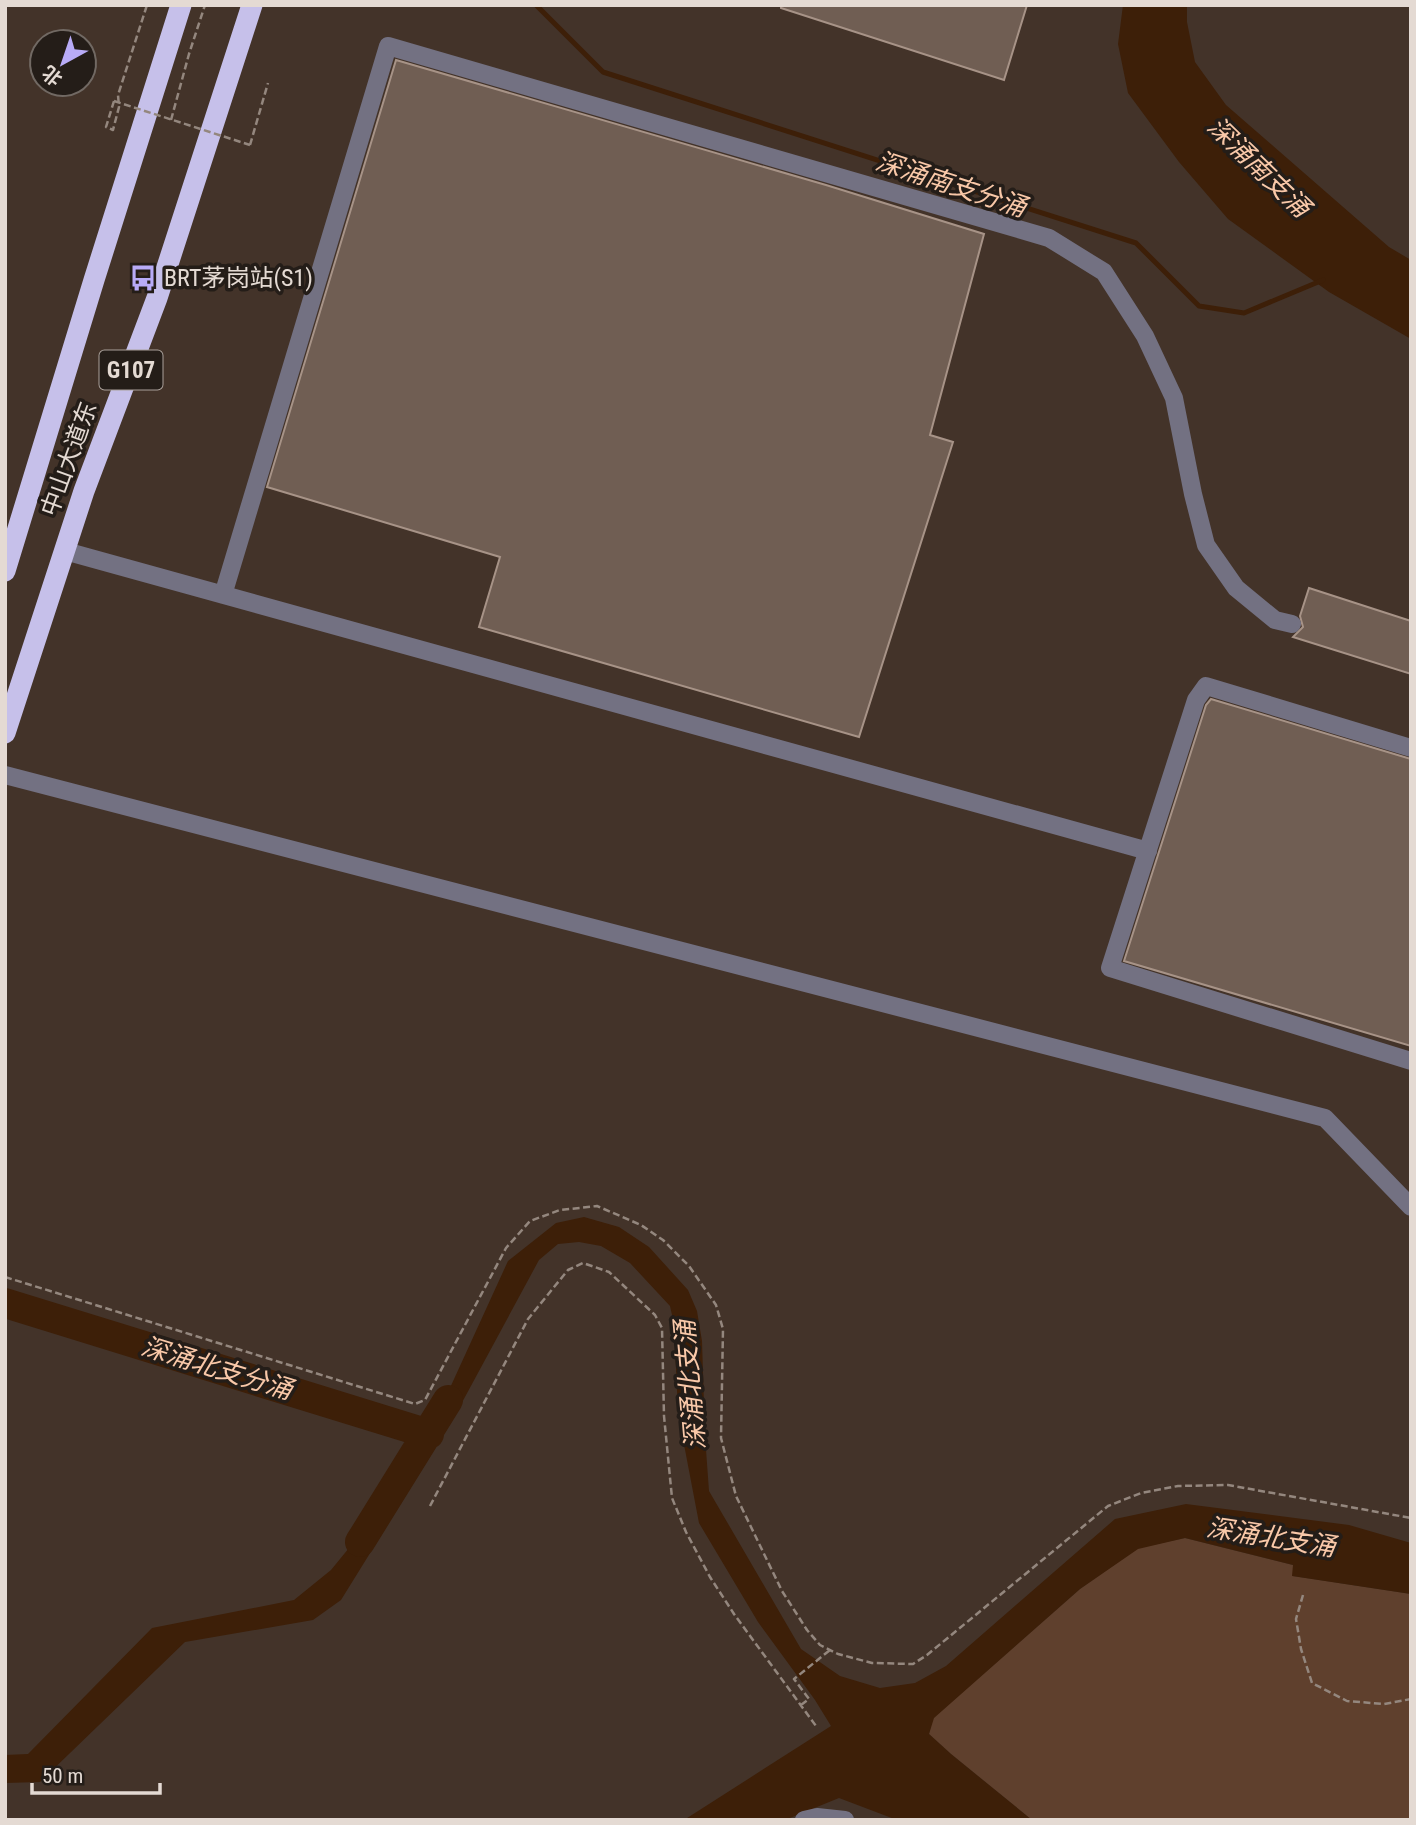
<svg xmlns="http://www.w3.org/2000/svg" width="1416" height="1825" viewBox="0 0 1416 1825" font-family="'Roboto Condensed','Noto Sans SC',sans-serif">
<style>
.green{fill:#5f402d}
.water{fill:#3d1f08}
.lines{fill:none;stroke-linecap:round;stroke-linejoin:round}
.stream{stroke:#3d1f08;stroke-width:5}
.river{stroke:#3d1f08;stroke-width:30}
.building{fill:#705e53;stroke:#a79387;stroke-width:2}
.path{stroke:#94877e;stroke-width:2.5;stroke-dasharray:7 3.5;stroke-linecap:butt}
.minor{stroke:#737182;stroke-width:18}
.highway{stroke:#c6c0ea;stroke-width:21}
.path-bridge{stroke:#94877e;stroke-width:2.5;stroke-dasharray:7 3.5;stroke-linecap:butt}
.labels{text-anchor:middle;stroke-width:7;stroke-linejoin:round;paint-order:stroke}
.shield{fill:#241d18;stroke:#aaa19b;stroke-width:2}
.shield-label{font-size:23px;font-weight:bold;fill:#e4dad3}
.poi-label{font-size:24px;fill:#e4dad3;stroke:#241d18;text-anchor:start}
.street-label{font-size:24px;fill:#e4dad3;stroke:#241d18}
.water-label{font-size:26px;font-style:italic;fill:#f9c8a8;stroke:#241d18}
</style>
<rect width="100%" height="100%" fill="#433329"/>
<!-- green -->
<path class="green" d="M1185,1538L1293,1565V1576L1411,1594V1820H1032L951,1754L929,1734L933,1718L1080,1589L1138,1548Z"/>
<!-- water -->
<path class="water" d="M1123,5H1187V22L1195,62L1226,105L1389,247L1411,260V339L1329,292L1228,219L1179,162L1128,93L1118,44Z
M584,1217L619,1227L649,1247L688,1290L697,1311L702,1341L705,1436L709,1491L801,1649L840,1676L880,1688L915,1683L946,1666L1115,1519L1186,1504L1349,1525L1411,1543V1594L1292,1576L1293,1565L1185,1538L1138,1549L1080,1589L934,1718L929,1734L951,1754L1032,1820H897L839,1798L785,1820H684L831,1726L815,1700L758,1622L699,1523L678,1413L674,1324L670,1306L630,1263L601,1246L579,1242L558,1244L539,1260L452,1421L341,1600L313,1620L185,1642L40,1782L5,1783V1755L28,1754L152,1628L294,1600L331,1570L412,1471L508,1261L556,1223Z"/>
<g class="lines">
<!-- stream -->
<path class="stream" d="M536,5L603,72L1136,243L1199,306L1244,313L1323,280"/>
<!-- river -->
<path class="river" d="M5,1303L429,1434
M360,1542L448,1400"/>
</g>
<!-- building -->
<path class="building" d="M781,5H1027L1004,80L781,8Z
M396,60L826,185L984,234L930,435L953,442L859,737L479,627L500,557L267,487Z
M1309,588L1411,621V674L1293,637L1303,627L1300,616Z
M1211,699L1411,759V1046L1124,961L1206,705Z"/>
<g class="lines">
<!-- path -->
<path class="path" d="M114,101L106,127L113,130L119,107L118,95L147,5
M171,120L189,54L205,5
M250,145L268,83
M5,1277L415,1404L425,1400L506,1248L530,1221L560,1210L597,1206L641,1225L663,1240L689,1266L716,1305L723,1329L721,1438L736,1496L782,1591L807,1630L820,1645L838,1654L872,1663L913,1664L927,1655L1108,1506L1141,1493L1178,1486L1228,1485L1411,1518
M430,1506L528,1319L568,1270L583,1263L609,1272L655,1315L662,1328L664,1416L672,1498L686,1532L710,1577L734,1614L816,1726
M1303,1595L1296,1619L1301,1649L1312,1683L1347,1701L1384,1704L1411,1699
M801,1705L809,1699L794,1679L830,1650"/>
<!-- minor -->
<path class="minor" d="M65,551L1148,851
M223,595L388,46L1049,238L1104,272L1145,336L1174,398L1193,494L1206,545L1236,588L1275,620L1292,624
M1411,748L1206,686L1196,700L1110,968L1411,1061
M5,775L1325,1118L1411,1207
M804,1820L817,1817L845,1820"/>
<!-- highway -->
<path class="highway" d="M5,571L94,280L181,5
M5,733L84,491L157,298L252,5"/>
<!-- path-bridge -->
<path class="path-bridge" d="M114,101L250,145"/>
</g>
<!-- icons -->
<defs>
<g id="bus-bare" transform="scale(2.1)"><path d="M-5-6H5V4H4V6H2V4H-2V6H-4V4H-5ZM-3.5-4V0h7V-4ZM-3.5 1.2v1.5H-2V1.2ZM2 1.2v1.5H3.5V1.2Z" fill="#b8abf7" stroke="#241d18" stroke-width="2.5" paint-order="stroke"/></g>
</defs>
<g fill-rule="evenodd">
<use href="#bus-bare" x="143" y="278"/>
</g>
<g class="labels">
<!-- shield labels -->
<rect class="shield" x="99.5" y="350.5" width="63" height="39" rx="5"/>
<g class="shield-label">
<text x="131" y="378">G107</text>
</g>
<!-- poi labels -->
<g class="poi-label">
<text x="164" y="286">BRT茅岗站(S1)</text>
</g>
<!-- street labels -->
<g class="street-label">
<text transform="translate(69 459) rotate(-70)" y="8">中山大道东</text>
</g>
<!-- water labels -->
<g class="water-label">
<text transform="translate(1259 167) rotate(44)" y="9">深涌南支涌</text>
<text transform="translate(951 184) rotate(18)" y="9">深涌南支分涌</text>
<text transform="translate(217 1368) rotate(17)" y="9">深涌北支分涌</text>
<text transform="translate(690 1385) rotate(-95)" y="9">深涌北支涌</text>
<text transform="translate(1271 1537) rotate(9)" y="9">深涌北支涌</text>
</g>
</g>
<!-- border -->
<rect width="1416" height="1825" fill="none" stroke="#e4dad3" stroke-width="14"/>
<!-- north arrow -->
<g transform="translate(63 63) rotate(220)"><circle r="33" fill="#241d18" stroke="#716963" stroke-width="2"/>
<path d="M0-5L12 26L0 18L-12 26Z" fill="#b8abf7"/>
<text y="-10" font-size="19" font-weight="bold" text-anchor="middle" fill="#e4dad3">北</text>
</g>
<!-- scale -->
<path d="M32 1783v10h128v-10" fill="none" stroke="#e4dad3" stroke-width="3.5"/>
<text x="42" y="1783" font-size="21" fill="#e4dad3" stroke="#241d18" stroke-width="5" paint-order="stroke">50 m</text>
</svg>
